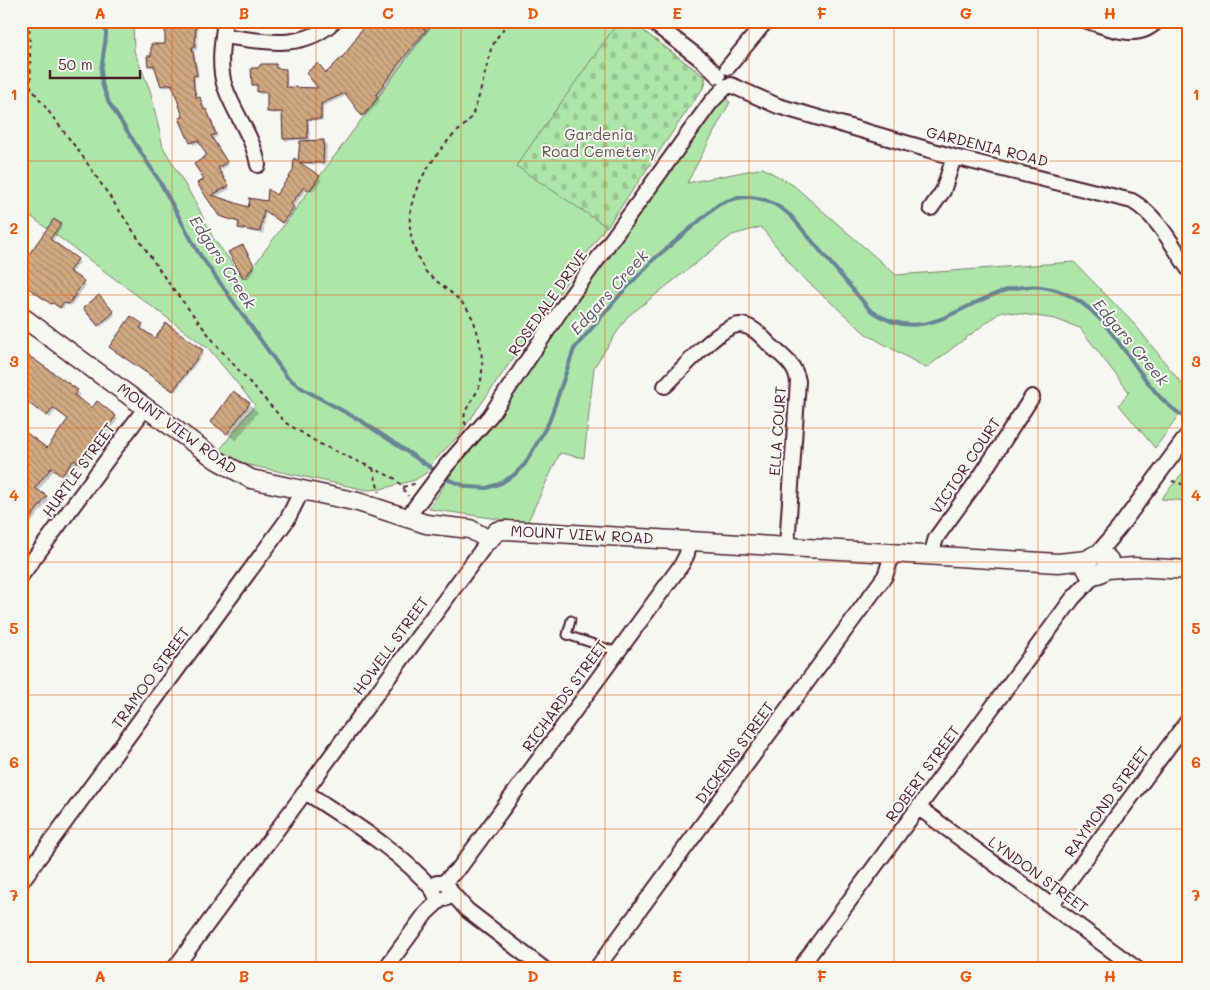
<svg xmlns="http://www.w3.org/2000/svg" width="1210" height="990" viewBox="0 0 1210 990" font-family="Mali,sans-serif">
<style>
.green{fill:#aee6aa;stroke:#7c826a}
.cemetery{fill:url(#cemetery-stones);stroke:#7c826a}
.shadow{fill:#0003}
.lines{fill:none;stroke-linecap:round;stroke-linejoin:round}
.stream{stroke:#688595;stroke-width:4}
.building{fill:url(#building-back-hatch);stroke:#4a1f2b}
.service-casing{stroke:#4a1f2b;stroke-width:11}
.minor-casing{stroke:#4a1f2b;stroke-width:18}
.tertiary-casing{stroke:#4a1f2b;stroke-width:21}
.path{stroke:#4a1f2b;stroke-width:2;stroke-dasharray:4 4;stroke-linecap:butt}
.service{stroke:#f6f6f2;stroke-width:7}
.minor{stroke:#f6f6f2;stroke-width:14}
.tertiary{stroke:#f6f6f2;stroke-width:18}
.grid{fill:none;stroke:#e8590c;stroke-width:1;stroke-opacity:0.55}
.labels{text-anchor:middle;stroke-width:4;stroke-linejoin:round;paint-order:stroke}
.park-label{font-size:15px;fill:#63514b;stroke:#f6f6f2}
.street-label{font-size:15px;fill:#4a1f2b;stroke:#f6f6f2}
.water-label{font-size:16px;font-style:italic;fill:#595260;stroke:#f6f6f2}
.neatline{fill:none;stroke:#e8590c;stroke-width:2}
.grid-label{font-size:16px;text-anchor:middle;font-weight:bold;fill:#e8590c}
</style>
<defs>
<pattern id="cemetery-stones" width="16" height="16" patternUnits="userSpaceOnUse" patternTransform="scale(1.25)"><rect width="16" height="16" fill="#aee6aa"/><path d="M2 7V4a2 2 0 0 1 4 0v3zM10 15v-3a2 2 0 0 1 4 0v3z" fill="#97c592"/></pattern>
<pattern id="building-back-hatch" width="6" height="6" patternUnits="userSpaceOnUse" patternTransform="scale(1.25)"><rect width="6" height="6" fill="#d1aa83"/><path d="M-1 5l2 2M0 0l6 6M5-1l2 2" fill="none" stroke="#ac8a6b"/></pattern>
</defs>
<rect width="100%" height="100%" fill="#f6f6f2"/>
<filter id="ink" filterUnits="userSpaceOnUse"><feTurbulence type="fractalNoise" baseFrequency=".02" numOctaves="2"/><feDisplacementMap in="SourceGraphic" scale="10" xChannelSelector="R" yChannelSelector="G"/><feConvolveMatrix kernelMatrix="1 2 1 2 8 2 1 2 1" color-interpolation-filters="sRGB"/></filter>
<g filter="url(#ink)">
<!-- green -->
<path class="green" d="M21,21H133L134,51L150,90L163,147L198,207L213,238L244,279L434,21H630L705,77V85L460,434L432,463L426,473L415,480L381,489L367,490L239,463L218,452L255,405L209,349L21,209V121L27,112L21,107Z
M721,95L730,102L687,183L763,168L793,185L896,275L1074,262L1136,326L1189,393V402L1155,448L1119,405L1129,392L1080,328L1055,319L1002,311L926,368L866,334L797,272L761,227L732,235L627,317L594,367L584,458L560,453L527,523L429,509L455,468L484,433L544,343Z
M1189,465V501L1161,499Z"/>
<!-- cemetery -->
<path class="cemetery" d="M619,21H630L705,77V85L607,227L516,166Z"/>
<!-- shadow -->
<path class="shadow" d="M141,21H198L197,50H194L199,77L195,78L196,93L211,119L218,137L213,138L229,165L219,171L230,189L215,197L249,209L268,202L276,196L299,163L302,140L286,141L284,139L283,113L271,114L269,111L268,94H260L258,87L253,85L276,65L278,70L287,73V89L321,90L326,75L346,53L369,21H437L399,68L378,98L380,100L375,107L365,117L348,95L323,106V121L309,120L310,142L324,141L327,144L326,165L300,164L322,180L312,192L307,189L293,207L296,210L285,225L266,211L263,234L242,230L239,228L240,224L220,215L205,180L208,157L200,143L193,145L191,142L174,86L165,88L156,67L152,68L150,65L152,57L166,45V29Z
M257,21H283V26Z
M60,225L62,227L52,242L80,262L71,274L86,285L71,306L66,304L63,309L21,282V254L27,259Z
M21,228L25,232L21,237Z
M245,249L256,268L247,280L230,252Z
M99,296L115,315L101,327L85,308Z
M142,325L144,327L142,330L155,340L204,353L175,392L113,349Z
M21,349L77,391L80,394L77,399L92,410L97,403L118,419L83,466L77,462L65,478L54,470L38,491L49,500L21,536V508L47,449L69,420L56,410L50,418L21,395Z
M249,404L258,412L236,441L213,422Z
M21,645L28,651L21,660Z
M21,661L27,666L21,673Z"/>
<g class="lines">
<!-- stream -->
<path class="stream" d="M106,21V36L101,71L102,84L109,103L160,182L198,252L287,377L303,389L363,422L449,480L468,487L487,488L501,483L514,475L525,464L549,422L574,349L619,296L653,260L718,205C745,191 768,196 791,216L870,310C940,360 982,265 1059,291C1106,307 1127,362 1160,397C1168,406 1179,413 1189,421"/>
</g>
<!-- building -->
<path class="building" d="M165,21H196L195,47H192L197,75L193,76L194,89L197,98L200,97L204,110L206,109L209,115L216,134L211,136L227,162L218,168L229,186L212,195L248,207L250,200L248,198L267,201L268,189L276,195L293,171L294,158L298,161L300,141L324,140L323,163L299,162L320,176L309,191L304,187L291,204L294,207L282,223L264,210L260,232L238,228L239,222L219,216L197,183L204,179L194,164L206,156V154L198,140L190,143L179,118L183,117L172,84L161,86L154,65L148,66L147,56H151V44H165Z
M367,21H412L426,30L397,66L376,95L378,97L372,105L362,116L345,93L321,104V119H307L308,138L283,139L282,112H267V92H257V85H252L251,68H258L261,64H276V68L286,69V87L318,88L306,73L318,63L326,73L346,53Z
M54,219L61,224L50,239L78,259L69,271L84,281L69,304L63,303L60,308L53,303L51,304L21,283L27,274L21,271V253L27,257Z
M243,245L254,265L244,279L228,252Z
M99,295L114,312L98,326L83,308Z
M131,316L143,324L140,328L155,338L166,323L203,350L173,391L109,347Z
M29,356L78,390L74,395L92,408L97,401L116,416L80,464L74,460L61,476L51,468L35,488L47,496L21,531V429L47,448L68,419L53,408L47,416L21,398V367Z
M233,391L250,403L227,434L211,422Z"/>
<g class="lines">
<!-- service casing -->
<g class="service-casing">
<path id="service" d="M571,620L567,635L618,652"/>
</g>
<!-- minor casing -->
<g class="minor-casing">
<path id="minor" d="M225,21C222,42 218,66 225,87C235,115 253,136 258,165
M651,21L702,60L718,76
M1087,21C1110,28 1137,42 1157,21
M223,36C261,41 303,52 334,21
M728,67L766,21
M731,85L778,106L954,157L1132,201C1158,216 1172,245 1189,270
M931,208L943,191L954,157
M665,386C680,372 722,322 742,325C754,327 762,337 770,345C782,356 795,364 798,381L787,546
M407,518L446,466L490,416L563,307L711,102L727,86
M1097,554L1119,528L1189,433
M931,555L936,538L982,474L1032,397
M21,576L146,407
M309,786L489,540
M310,795C351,822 401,852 433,890
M919,808L1137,969
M21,882L287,520L302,490
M444,882L460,867L682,564L687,554L689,541
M451,892L447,898L440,900L436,897L433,890L437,883H447L451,892L467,910L544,969
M1051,905L1189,719
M174,969L305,792
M385,969L426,913L440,900
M596,969L885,576L893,553
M799,969L1073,598L1096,574"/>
</g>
<!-- tertiary casing -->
<g class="tertiary-casing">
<path id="tertiary" d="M21,316L217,460L251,479L358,502L426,524L470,529L489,540L497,531L506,530L1058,563L1087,560
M1101,553L1109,560L1107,569L1098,574L1088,572L1085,566C1087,558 1093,555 1101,553Z
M1107,569L1134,567L1189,570"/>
</g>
<!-- path -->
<path class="path" d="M29,21L31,88L83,157L167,281L219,348L286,423L320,444L396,479L408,496
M21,82L30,84
M466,425C459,412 475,399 479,387C487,367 479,321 464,305C453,293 438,283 426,272C395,222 412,185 446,143C453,134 463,128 470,119C479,104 486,67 491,49L496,39L509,21
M373,468L379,492
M1172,481L1189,486
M403,487L417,483"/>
<!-- service -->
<use href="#service" class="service"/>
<!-- minor -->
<use href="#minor" class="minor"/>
<!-- tertiary -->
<use href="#tertiary" class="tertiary"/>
</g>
</g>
<!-- grid -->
<path class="grid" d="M172,21V969M316,21V969M461,21V969M605,21V969M749,21V969M894,21V969M1038,21V969M21,161H1189M21,295H1189M21,428H1189M21,562H1189M21,695H1189M21,829H1189"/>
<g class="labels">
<!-- park labels -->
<g class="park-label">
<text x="599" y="140">Gardenia<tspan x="599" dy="17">Road Cemetery</tspan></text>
</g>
<!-- street labels -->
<g class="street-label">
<text transform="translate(987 147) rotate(14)" y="5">GARDENIA ROAD</text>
<text transform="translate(548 303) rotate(-55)" y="5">ROSEDALE DRIVE</text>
<text transform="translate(177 429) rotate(36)" y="5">MOUNT VIEW ROAD</text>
<text transform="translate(778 431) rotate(-86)" y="5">ELLA COURT</text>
<text transform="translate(966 466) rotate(-56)" y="5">VICTOR COURT</text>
<text transform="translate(79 470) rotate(-54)" y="5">HURTLE STREET</text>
<text transform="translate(582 535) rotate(3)" y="5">MOUNT VIEW ROAD</text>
<text transform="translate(391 646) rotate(-54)" y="5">HOWELL STREET</text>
<text transform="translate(151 678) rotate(-54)" y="5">TRAMOO STREET</text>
<text transform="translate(565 696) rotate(-54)" y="5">RICHARDS STREET</text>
<text transform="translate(735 753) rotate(-54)" y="5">DICKENS STREET</text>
<text transform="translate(923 774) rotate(-54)" y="5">ROBERT STREET</text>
<text transform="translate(1107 802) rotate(-54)" y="5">RAYMOND STREET</text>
<text transform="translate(1038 875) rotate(36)" y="5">LYNDON STREET</text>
</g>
<!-- water labels -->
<g class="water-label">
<text transform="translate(223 262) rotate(57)" y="6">Edgars Creek</text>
<text transform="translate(609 292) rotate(-48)" y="6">Edgars Creek</text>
<text transform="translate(1131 342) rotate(50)" y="6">Edgars Creek</text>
</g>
</g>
<!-- margin -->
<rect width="1210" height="990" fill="none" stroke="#f6f6f2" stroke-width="55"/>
<!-- scale -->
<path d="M50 70v8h90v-8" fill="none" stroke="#4a1f2b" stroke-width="2.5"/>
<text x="58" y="70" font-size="15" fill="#4a1f2b" stroke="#f6f6f2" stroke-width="4" paint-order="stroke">50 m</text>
<rect x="28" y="28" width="1154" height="934" class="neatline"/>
<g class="grid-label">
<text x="100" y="19">A</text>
<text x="244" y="19">B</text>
<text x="388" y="19">C</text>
<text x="533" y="19">D</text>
<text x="677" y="19">E</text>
<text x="822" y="19">F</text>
<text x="966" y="19">G</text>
<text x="1110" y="19">H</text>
<text x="14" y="100">1</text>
<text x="1196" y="100">1</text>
<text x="14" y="234">2</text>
<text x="1196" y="234">2</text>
<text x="14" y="367">3</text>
<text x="1196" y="367">3</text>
<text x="14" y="501">4</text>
<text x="1196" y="501">4</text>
<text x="14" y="634">5</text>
<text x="1196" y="634">5</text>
<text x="14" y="768">6</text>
<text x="1196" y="768">6</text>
<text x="14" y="901">7</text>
<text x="1196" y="901">7</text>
<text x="100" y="982">A</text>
<text x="244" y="982">B</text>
<text x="388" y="982">C</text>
<text x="533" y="982">D</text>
<text x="677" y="982">E</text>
<text x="822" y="982">F</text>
<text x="966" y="982">G</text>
<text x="1110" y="982">H</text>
</g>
</svg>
